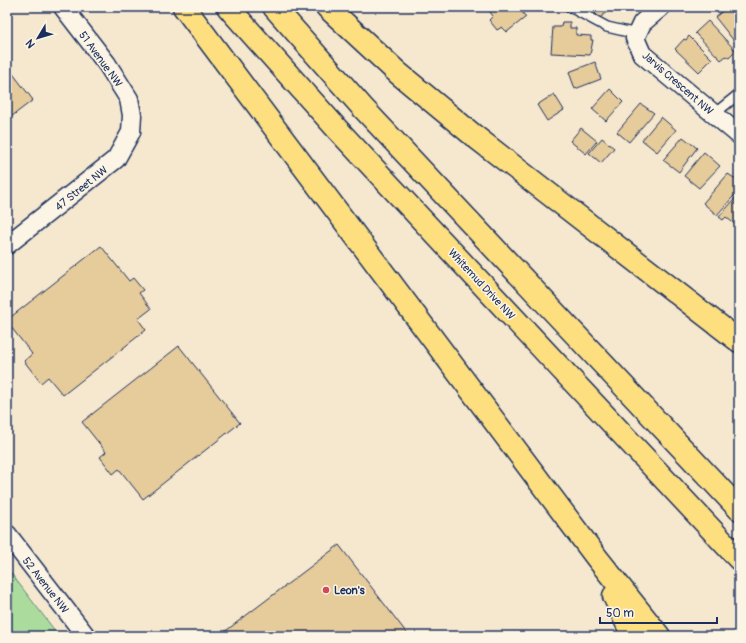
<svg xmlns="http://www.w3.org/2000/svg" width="746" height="643" viewBox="0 0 746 643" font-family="Pangolin,sans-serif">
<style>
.green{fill:#acdc9d;stroke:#64867e}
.building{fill:#e6cb9b;stroke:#1b2f5e}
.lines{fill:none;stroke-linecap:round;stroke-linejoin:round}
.service-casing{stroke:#1b2f5e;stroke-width:12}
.minor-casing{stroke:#1b2f5e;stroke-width:21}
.motorway-casing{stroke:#1b2f5e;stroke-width:25}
.service{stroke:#fcf5e5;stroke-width:9}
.minor{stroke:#fcf5e5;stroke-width:18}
.motorway{stroke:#fedf80;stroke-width:22}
.poi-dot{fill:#d1495b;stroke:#fcf5e5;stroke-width:1.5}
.labels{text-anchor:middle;stroke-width:3;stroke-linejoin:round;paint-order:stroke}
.street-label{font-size:11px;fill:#1b2f5e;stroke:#fcf5e5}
.poi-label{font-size:11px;font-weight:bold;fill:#1b2f5e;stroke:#fcf5e5;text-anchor:start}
</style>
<rect width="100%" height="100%" fill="#f5e8cf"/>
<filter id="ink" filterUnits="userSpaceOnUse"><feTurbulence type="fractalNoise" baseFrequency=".025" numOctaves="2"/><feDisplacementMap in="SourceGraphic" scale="8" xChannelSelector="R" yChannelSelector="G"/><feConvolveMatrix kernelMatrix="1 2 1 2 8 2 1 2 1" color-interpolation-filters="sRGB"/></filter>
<g filter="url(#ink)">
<!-- green -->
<path class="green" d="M7,568L59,636H7Z"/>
<!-- building -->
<path class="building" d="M496,7H518L526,17L507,32L502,27L497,30L489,20L493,16L490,12Z
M589,7H612L600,18Z
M728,7L733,8L739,16V37L734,41L715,17Z
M708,21L736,51L729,58L726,56L721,60L695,33Z
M562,22H570V28H576V35L591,36V40H593L590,55L551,53L553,27H561Z
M689,36L712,59L699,72L675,49L684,39L686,40Z
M595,62L601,79L575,89L569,72Z
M7,66L33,100L7,120Z
M610,89L623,102L606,121L592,109Z
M554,94L564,110L547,121L537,105Z
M641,104L654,113L629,142L617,132Z
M661,117L676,130L657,152L642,140Z
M581,128L597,141L586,154L570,141Z
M683,137L697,148L679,172L663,160Z
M602,138L614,148L601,163L589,153Z
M704,152L720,166L699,188L684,176Z
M728,174L739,181V190L717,215L703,203Z
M739,194V225L738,227L726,217L723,220L719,217Z
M101,246L129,281L133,278L143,290L139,293L151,309L138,319L146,330L63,395L48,377L41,383L24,361L32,354L7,322V320Z
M179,346L240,423L143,499L119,469L113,474L100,457L106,452L82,422Z
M339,545L409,636H219Z"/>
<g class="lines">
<!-- service casing -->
<g class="service-casing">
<path id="service" d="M570,7L607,27L637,34
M714,114L739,94"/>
</g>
<!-- minor casing -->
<g class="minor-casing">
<path id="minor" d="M661,7L642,23L635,38L642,54L739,135
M7,245L116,159L131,132L132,115L129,99L107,64L63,7
M7,534L86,636"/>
</g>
<!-- motorway casing -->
<g class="motorway-casing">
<path id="motorway" d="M184,7L597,558L659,636
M228,7L338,130L739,559
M274,7L363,108L739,509
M327,7L398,73L473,135L739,341
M614,596L633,636"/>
</g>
<!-- service -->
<use href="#service" class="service"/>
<!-- minor -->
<use href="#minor" class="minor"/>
<!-- motorway -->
<use href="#motorway" class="motorway"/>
</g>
</g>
<!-- markers -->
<circle class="poi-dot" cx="326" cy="590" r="4"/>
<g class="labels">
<!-- street labels -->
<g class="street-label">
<text transform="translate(101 59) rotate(54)" y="4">51 Avenue NW</text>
<text transform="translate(678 83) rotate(41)" y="4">Jarvis Crescent NW</text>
<text transform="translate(81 188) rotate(-39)" y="4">47 Street NW</text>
<text transform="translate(482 284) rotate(47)" y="4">Whitemud Drive NW</text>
<text transform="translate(46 585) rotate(52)" y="4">52 Avenue NW</text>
</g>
<!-- poi labels -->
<g class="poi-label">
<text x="334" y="594">Leon's</text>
</g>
</g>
<!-- margin -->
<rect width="746" height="643" fill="none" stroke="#fcf5e5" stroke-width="24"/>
<rect x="12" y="12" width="722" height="619" fill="none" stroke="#1b2f5e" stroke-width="1.5" filter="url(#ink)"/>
<!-- north arrow -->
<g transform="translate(38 38) rotate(232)" stroke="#fcf5e5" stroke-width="3" paint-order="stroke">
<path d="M0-3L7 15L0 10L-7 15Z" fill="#1b2f5e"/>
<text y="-6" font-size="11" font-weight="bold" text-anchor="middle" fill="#1b2f5e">N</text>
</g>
<!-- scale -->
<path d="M600 617v6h117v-6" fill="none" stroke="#1b2f5e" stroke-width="2"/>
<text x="606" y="617" font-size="12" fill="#1b2f5e" stroke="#fcf5e5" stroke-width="3" paint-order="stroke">50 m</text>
</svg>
